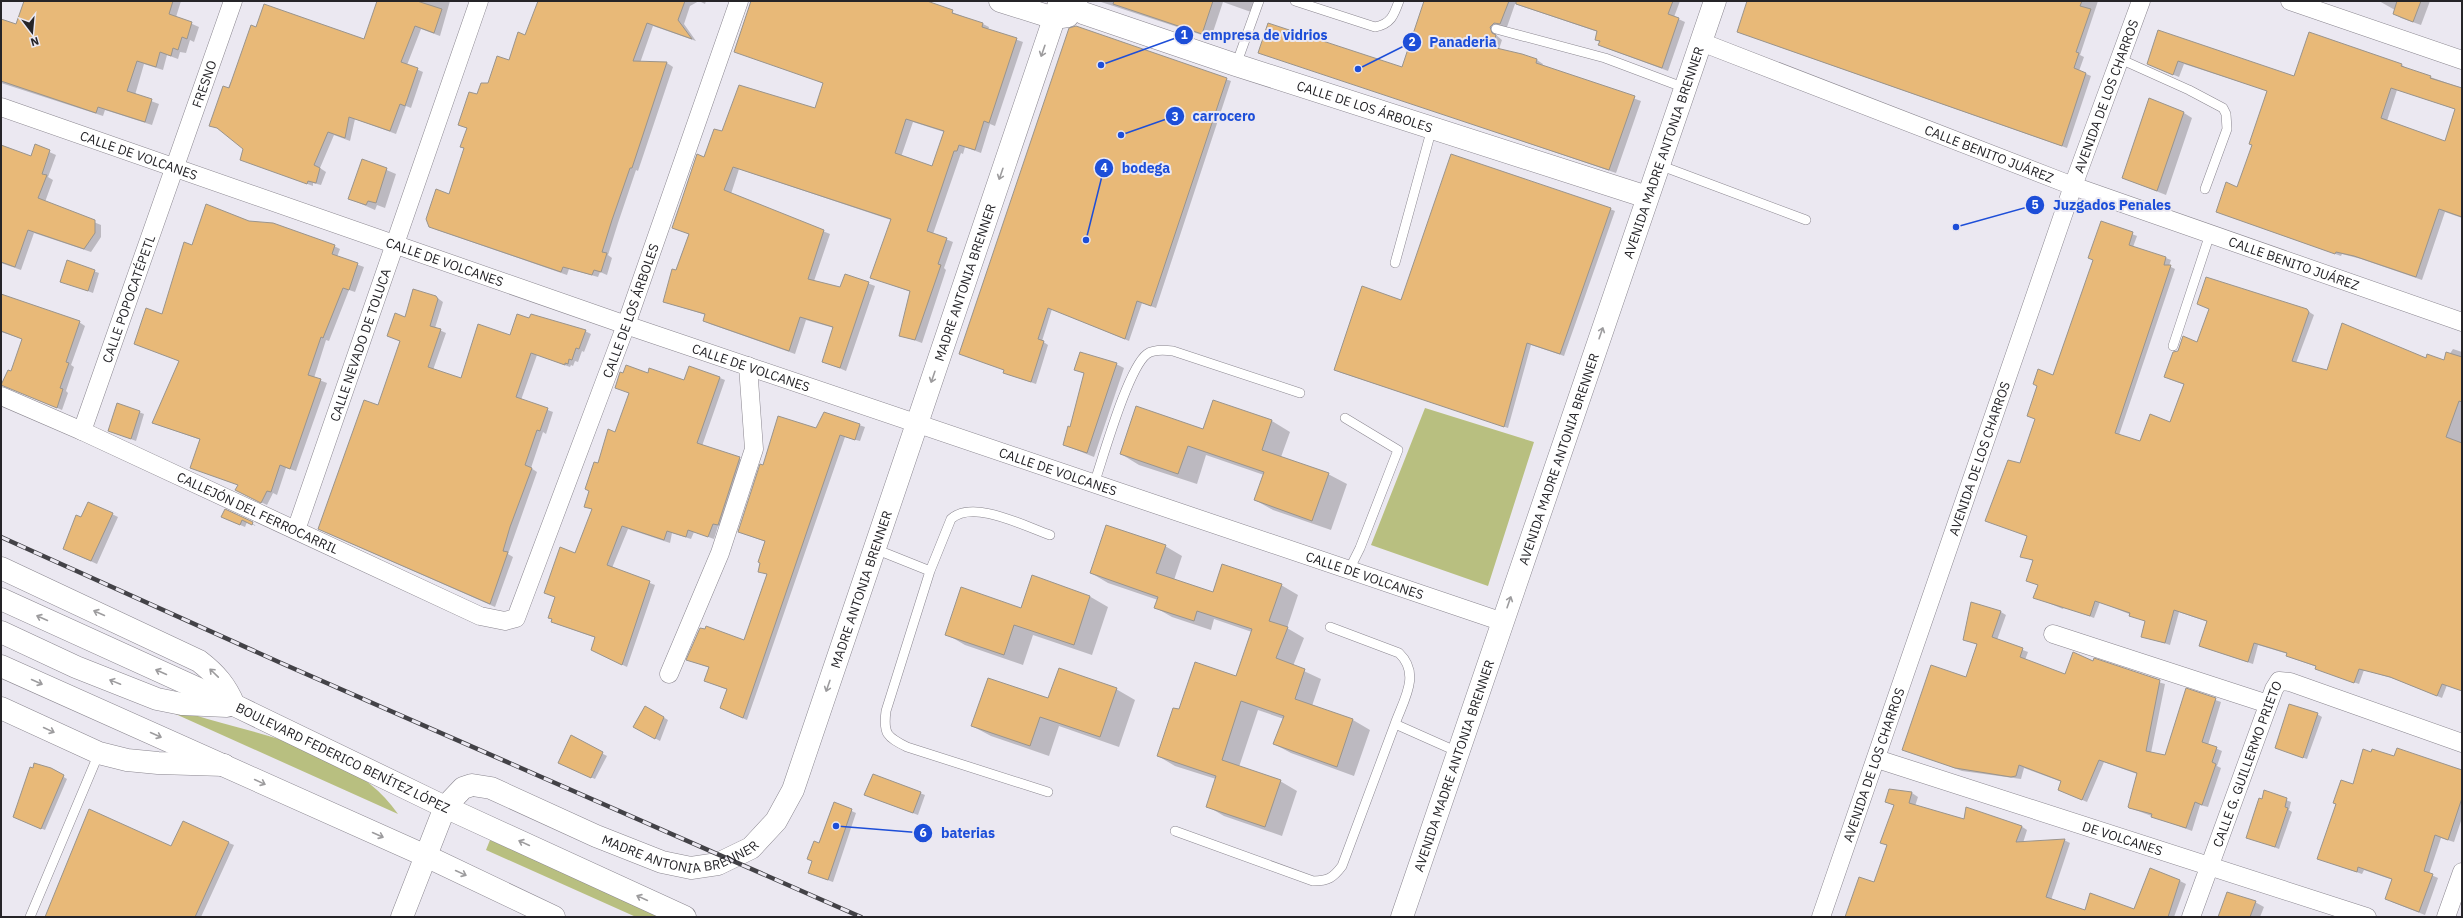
<svg xmlns="http://www.w3.org/2000/svg" width="2463" height="918" viewBox="0 0 2463 918" font-family="'IBM Plex Sans',sans-serif">
<style>
.green{fill:#b8bf80}
.shadow{fill:#0003;fill-rule:evenodd}
.building{fill:#e8b978;stroke:#9a948c;fill-rule:evenodd}
.lines{fill:none;stroke-linecap:round;stroke-linejoin:round}
.service-casing{stroke:#8a868f;stroke-width:10}
.minor-casing{stroke:#8a868f;stroke-width:19}
.tertiary-casing{stroke:#8a868f;stroke-width:23}
.primary-casing{stroke:#8a868f;stroke-width:23}
.trunk-casing{stroke:#8a868f;stroke-width:23}
.service{stroke:#fff;stroke-width:9}
.minor{stroke:#fff;stroke-width:18}
.tertiary{stroke:#fff;stroke-width:22}
.primary{stroke:#fff;stroke-width:22}
.trunk{stroke:#fff;stroke-width:22}
.rail-casing{stroke:#434247;stroke-width:4.5}
.rail{stroke:#ebe8f1;stroke-width:3;stroke-dasharray:9;stroke-linecap:butt}
.oneway{stroke:#9d9c9e}
.labels{text-anchor:middle;stroke-width:4;stroke-linejoin:round;paint-order:stroke}
.street-label{font-size:13px;fill:#252428;stroke:#ebe8f1}
.leader{fill:none;stroke:#1d4ed8;stroke-width:1.5}
.callout-dot{fill:#1d4ed8;stroke:#ebe8f1;stroke-width:1.5}
.mark-label{font-size:12px;text-anchor:middle;font-weight:bold;fill:#fff}
.callout-label{font-size:14px;text-anchor:middle;font-weight:bold;fill:#1d4ed8;stroke:#ebe8f1;stroke-width:4;stroke-linejoin:round;paint-order:stroke}
</style>
<rect width="100%" height="100%" fill="#ebe8f1"/>
<!-- green -->
<path class="green" d="M1425,408L1534,442L1488,586L1371,545Z
M131,694C151,700 171,708 191,714C262,736 353,749 398,814Z
M490,840L635,904L669,917H636L486,850Z"/>
<!-- shadow -->
<path class="shadow" d="M25,1H181L176,17L199,27L194,42L190,40L186,53L180,52L178,59L167,55L163,70L144,64L135,95L159,104L152,125L105,110L103,116L1,83V20L17,25Z
M379,1H450L440,36L421,29L407,65L423,72L411,108L406,106L396,134L355,119L350,141L334,135L320,168L326,172L321,185L313,183V186L242,160L245,149L221,130L210,125L257,28L364,40Z
M539,1H706L705,4L699,1L690,6L684,24L696,41L653,26L640,63H667L673,67L638,171L636,170L618,223L608,255L612,258L607,275L600,272L598,277L569,269L567,275L437,230L465,149L461,147L468,129L459,124L478,96L510,61L526,36Z
M833,1H923L983,24L989,27L988,30L1023,42L995,126L990,124L981,153L965,147L963,154L961,153L933,234L953,242L944,268L946,270L922,343L900,335L911,292L872,278L891,220L739,169L731,194L830,234L814,281L841,288L846,275L875,286L846,371L823,361L834,328L806,320L795,354L710,324L704,321L706,315L664,302L689,234L673,228L705,158L723,133L816,109L824,84L808,76ZM913,122L944,132L933,167L901,157Z
M1098,1H1254L1251,12L1223,2L1211,38Z
M1425,1H1680L1674,17L1685,22L1668,71L1606,48L1596,39L1598,32L1515,4L1507,27L1498,28L1496,35L1502,40L1499,49L1537,60L1543,64L1542,66L1641,101L1616,173L1259,52L1403,68Z
M1748,1H2098L2080,55L2084,57L2079,71L2091,76L2067,148L1743,34L1738,32Z
M2379,1H2430L2421,25L2401,18L2394,13L2395,10Z
M1076,27L1231,81L1156,308L1142,303L1129,341L1052,309L1042,341L1048,345L1036,384L1009,375L1004,373L1005,370L960,354Z
M2159,31L2295,78L2402,65L2407,69L2462,88V218L2445,212L2422,280L2361,259L2342,254L2341,256L2217,212L2237,188L2253,145L2268,91L2184,64L2179,77L2154,67L2148,64ZM2397,90L2455,109L2445,142L2387,121Z
M2184,113L2192,118L2166,195L2123,178Z
M36,146L56,155L48,177L53,180L45,202L101,225V237L91,252L34,233L21,270L1,263V147L32,157Z
M363,160L396,174L385,208L377,205L375,210L350,199Z
M1610,209L1615,211L1564,356L1531,345L1508,428L1339,372L1402,301Z
M249,221L334,246L340,249L337,257L364,267L355,292L349,290L329,341L326,340L314,378L327,383L296,471L286,468L277,495L273,493L267,505L242,493L239,485L192,468L201,440L153,423L180,361L135,344L162,315L193,247Z
M2101,222L2137,236L2133,247L2166,258L2171,260L2169,266L2175,269L2119,435L2140,442L2170,423L2185,385L2169,379L2179,352L2198,343L2210,309L2198,304L2306,310L2314,315L2296,363L2328,371L2426,359L2445,361L2453,349L2462,352V691L2447,685L2442,698L2395,679L2364,670L2359,684L2321,671L2317,667L2292,658L2288,654L2258,645L2253,664L2205,648L2208,622L2179,612L2170,645L2142,636L2146,621L2100,602L2094,618L2064,607L2063,609L2034,597L2039,586L2027,580L2033,561L2022,556L2028,536L2021,465L2094,260Z
M68,262L99,273L93,293L61,281Z
M436,297L443,302L435,328L446,333L433,370L462,379L511,336L585,331L591,334L584,352L582,351L578,362L575,361L573,366L571,365L570,367L537,355L521,400L553,412L546,434L543,432L531,468L537,472L508,554L513,557L495,607L325,532L379,406L401,341L388,336L406,318Z
M1,305L79,322L85,326L71,365L74,367L66,391L68,393L62,410L8,387L23,339L1,332Z
M1116,364L1124,368L1094,457L1064,445L1071,428L1085,374L1075,369Z
M648,374L684,381L720,378L725,380L702,446L745,461L723,528L718,526L714,539L694,532L691,539L672,533L670,543L628,529L612,568L655,585L627,667L592,650L596,638L557,624L549,617L593,510L585,506L598,465Z
M1213,402L1272,421L1290,432L1281,457L1328,474L1347,484L1331,530L1273,510L1255,500L1264,475L1206,455L1197,484L1139,465L1121,454L1203,431Z
M118,404L144,414L136,441L109,431Z
M824,413L865,427L860,441L845,437L747,720L726,711L728,690L710,683V668L688,660L745,641L768,575L759,571L766,542L739,532L764,466L817,429Z
M225,510L252,523L256,526L247,522L245,527L226,519Z
M112,514L118,517L97,564L70,552Z
M1165,546L1182,556L1174,580L1214,593L1281,585L1298,595L1287,628L1304,638L1293,666L1321,679L1312,706L1353,720L1370,730L1354,776L1291,753L1274,744L1284,719L1258,710L1239,767L1280,781L1297,791L1282,836L1224,816L1207,806L1216,779L1175,766L1158,756L1179,711L1236,678L1252,632L1214,619L1211,630L1172,617L1156,608L1158,600L1108,583L1091,573Z
M1089,596L1108,607L1092,655L1033,635L1023,665L965,645L946,634L1022,609Z
M2001,612L2006,615L1997,640L2028,652L2025,660L2065,676L2093,663L2165,684L2151,753L2165,757L2187,690L2221,702L2208,745L2222,751L2217,766L2221,768L2208,807L2200,805L2192,831L2130,808L2137,774L2104,762L2087,802L2059,790L2062,782L2024,768L2021,779L1962,771L1903,749L1967,678L1978,645L1964,639Z
M1116,689L1135,700L1119,747L1059,726L1049,756L991,736L972,726L1049,700Z
M646,707L668,720L660,741L635,727Z
M2317,714L2322,717L2307,759L2276,748Z
M571,737L607,756L595,779L563,765Z
M2395,757L2462,771V818L2454,842L2441,838L2429,874L2438,878L2425,915L2392,902L2393,880L2364,870L2362,874L2318,859L2354,785Z
M33,769H51L67,779L45,830L18,819Z
M873,775L925,795L918,815L870,797Z
M1890,790L1912,793L1918,797L1915,806L1965,820L2021,826L2027,830L2023,843L2064,840L2070,843L2051,900L2085,911H2134L2180,881L2186,884L2174,917H1846L1875,883L1888,846L1881,842L1895,806L1886,802Z
M2265,792L2291,802L2289,810L2292,812L2279,849L2247,837Z
M834,803L856,813L833,882L813,875L819,844Z
M229,843L234,845L201,917H50L171,848Z
M2255,902L2264,907L2260,917H2219Z"/>
<!-- building -->
<path class="building" d="M24,1H173L169,14L192,22L187,39L182,37L178,50L173,48L171,56L160,52L156,67L137,61L127,91L152,99L145,122L98,107L96,113L1,81V19L16,24Z
M377,1H417L442,9L434,33L415,26L401,62L418,68L405,106L400,104L390,131L349,117L345,138L328,132L314,165L320,168L316,183L308,181L307,184L240,160L243,149L217,128L209,126L223,86L229,88L251,25L256,27L264,4L364,39Z
M538,1H685L678,20L692,39L647,23L633,61L667,62L632,168H630L612,220L602,252L607,253L601,272L594,270L592,275L563,267L561,272L429,227L426,219L436,189L449,194L464,148L460,147L467,128L458,125L469,92L477,94L481,83H488L497,56L509,60L518,32L525,35Z
M751,1H927L953,10L952,13L983,23L982,27L1017,38L989,123L984,121L975,150L959,145L957,151H954L927,231L947,238L938,264L941,265L915,340L899,336L910,291L870,278L891,219L733,167L724,190L824,230L808,279L840,287L845,274L869,282L840,368L822,362L833,327L800,317L789,351L703,321L705,314L663,302L672,269L676,270L689,234L672,228L683,196L697,154L704,157L714,129L722,131L739,85L815,108L823,83L734,52ZM906,119L944,131L932,166L895,153Z
M1114,1H1213L1202,34L1113,4Z
M1424,1H1509L1500,24L1494,23L1490,27L1492,33L1496,35L1492,47L1522,54L1537,59L1536,63L1635,96L1609,170L1258,53L1268,23L1402,67Z
M1516,1H1673L1668,14L1679,18L1662,68L1598,45L1600,41L1595,40L1597,31L1516,4Z
M1747,1H2082L2080,6L2091,9L2076,52L2079,53L2074,68L2086,73L2062,146L1737,32Z
M2397,1H2421L2413,22L2393,14Z
M1076,26L1227,78L1151,306L1137,301L1125,339L1048,308L1038,339L1044,341L1031,382L1003,373L1004,370L959,354L1069,28Z
M2158,30L2294,76L2309,32L2402,64L2401,66L2431,76L2430,78L2462,88V217L2439,209L2416,277L2354,256L2336,252L2335,254L2216,212L2226,182L2237,187L2252,145L2249,144L2267,91L2178,61L2173,75L2147,64ZM2391,88L2455,109L2445,141L2381,118Z
M2149,98L2184,112L2157,191L2122,178Z
M35,144L50,150L42,174L47,175L38,198L95,220V233L84,249L28,230L15,267L1,262V145L31,156Z
M1451,154L1611,208L1560,354L1527,343L1504,427L1334,370L1362,286L1401,300Z
M362,159L387,168L376,203L368,201L366,205L348,199Z
M206,204L249,221L273,223L335,245L332,254L358,263L349,290L343,288L323,338L321,337L308,375L321,379L290,469L280,465L271,492L267,491L261,503L235,490L238,485L190,468L200,439L152,423L179,361L134,344L146,308L162,314L184,242L192,245Z
M2101,221L2133,232L2129,245L2166,257L2164,265H2171L2115,433L2140,441L2150,414L2170,422L2184,384L2164,377L2173,352L2178,351L2183,336L2197,342L2209,309L2197,304L2206,277L2307,309L2309,312L2292,361L2327,370L2342,323L2426,358L2427,354L2444,360L2446,352L2462,357V402L2459,401L2446,437L2462,443V691L2442,684L2437,696L2390,677L2359,669L2354,683L2315,669L2316,666L2286,656L2287,653L2254,643L2248,662L2199,646L2207,621L2174,610L2165,643L2141,637L2145,621L2129,616L2130,613L2095,601L2090,616L2033,598L2038,585L2026,581L2033,560L2020,557L2027,536L1985,521L2008,460L2020,463L2035,419L2027,416L2037,386L2033,384L2038,369L2053,375L2093,260L2088,258Z
M67,260L95,270L88,291L60,282Z
M413,289L436,296L438,299L430,326L441,329L428,367L461,378L478,324L510,335L517,314L529,318L531,314L586,330L579,349L576,348L572,360L569,359L568,364L565,363V365L531,353L516,397L548,408L540,431L537,430L525,465L532,468L510,527L503,551L508,552L490,604L318,529L364,400L378,405L400,341L387,336L395,313L405,317Z
M1,294L80,321L66,362L69,363L60,388L63,389L57,408L1,385L8,370L11,371L22,339L1,331Z
M1080,352L1117,363L1087,453L1063,445L1068,426L1070,427L1084,373L1074,370Z
M626,365L648,373L649,368L684,380L689,366L720,377L697,443L740,457L718,525L713,524L708,537L688,530L686,537L667,531L664,540L622,526L607,565L650,581L622,665L591,650L595,637L551,622L552,619L548,618L555,597L544,593L560,547L575,553L592,509L584,507L589,491L585,489L594,462L598,463L608,429L615,432L629,393L615,388L620,372L623,373Z
M1213,400L1272,420L1262,450L1329,473L1312,521L1254,500L1264,472L1188,446L1178,474L1120,454L1136,406L1203,429Z
M117,403L140,411L131,439L108,431Z
M824,412L860,424L855,440L840,435L743,718L720,708L727,689L704,681L709,667L686,660L700,628L705,629L706,626L744,640L767,574L758,572L760,563L758,562L765,541L738,532L760,464L763,465L778,416L816,428Z
M88,502L113,513L91,561L63,549L76,515L81,517Z
M225,509L253,522L252,525L242,520L240,525L221,517Z
M1106,525L1166,545L1156,573L1213,592L1222,564L1282,584L1269,621L1288,627L1276,658L1305,669L1295,699L1353,719L1337,767L1273,744L1284,716L1241,701L1222,760L1281,780L1265,827L1206,807L1216,776L1157,756L1173,708L1179,709L1195,662L1236,676L1252,629L1197,611L1194,621L1154,608L1158,597L1090,573Z
M1032,575L1090,596L1074,645L1014,625L1004,655L945,635L961,587L1021,608Z
M1971,602L2001,611L1992,637L2023,648L2020,657L2065,674L2073,652L2093,661L2094,658L2160,680L2146,751L2165,755L2186,688L2216,698L2202,742L2217,747L2212,762L2216,764L2202,805L2195,802L2186,828L2151,817L2152,814L2129,808L2128,807L2137,773L2099,760L2082,800L2058,790L2061,781L2019,765L2016,776L2011,777L1955,768L1902,750L1931,665L1966,677L1977,644L1963,640Z
M1059,668L1117,688L1100,737L1040,717L1030,746L971,726L988,678L1048,698Z
M2289,704L2318,713L2303,758L2275,748Z
M645,706L664,717L655,739L633,727Z
M571,735L603,752L591,778L558,763Z
M2397,748L2462,770V798L2448,840L2435,835L2424,871L2433,874L2419,912L2385,899L2392,879L2358,867L2357,872L2317,859L2336,804L2333,803L2341,780L2353,784L2363,749L2371,752L2372,749L2394,756Z
M34,763L51,768L64,775L41,829L13,817L30,767L33,768Z
M873,774L921,792L913,813L864,795Z
M1889,789L1912,792L1909,803L1964,819L1966,807L2022,826L2016,842L2065,839L2046,897L2085,910L2090,893L2134,909L2150,868L2180,880L2168,917H1845L1859,877L1874,882L1887,845L1880,843L1894,805L1885,802Z
M2264,790L2287,798L2285,807L2288,808L2275,847L2246,838L2259,798L2262,799Z
M834,802L852,809L828,880L808,873L812,861L807,859L814,841L819,843Z
M89,809L171,846L183,821L229,842L195,917H45Z
M2227,892L2256,901L2250,917H2218Z"/>
<g class="lines">
<!-- service casing -->
<g class="service-casing">
<path id="service" d="M1295,1L1375,27C1391,24 1394,15 1399,1
M1496,29L1605,58L1685,88
M2120,59L2189,90L2223,108L2226,114L2227,129L2205,189
M1236,65L1259,1
M1659,165L1806,220
M1395,263L1432,128
M2173,346L2210,234
M1345,418L1398,450L1360,548L1349,570
M1094,484C1103,458 1128,368 1147,354C1154,349 1165,350 1173,351L1300,393
M875,549L930,571L886,711C883,734 887,737 907,747L1048,792
M930,571L951,519C973,499 1024,526 1050,535
M1330,627L1399,653C1421,674 1404,699 1395,724
M1175,831L1313,881C1328,881 1333,878 1342,866L1395,724L1458,752
M30,917L99,753"/>
</g>
<!-- minor casing -->
<g class="minor-casing">
<g id="minor">
<path d="M2290,1L2462,60"/>
<path id="s1" d="M1701,42L2073,186L2462,322"/>
<path id="s2" d="M1,107L626,325L1503,622"/>
<path id="s3" d="M1,396L82,431L480,616L505,621L516,618L626,325L739,1"/>
<path id="s4" d="M82,431L233,1"/>
<path id="s5" d="M296,530L479,1"/>
<path d="M2053,634L2268,704"/>
<path d="M669,674L720,553L754,449L748,366"/>
<path id="s6" d="M1877,759L2367,917"/>
<path id="s7" d="M1821,917L2073,186L2141,1"/>
<path id="s8" d="M2191,917L2274,689L2279,681L2290,682L2462,743"/>
<path d="M2446,917L2462,872"/>
</g>
</g>
<!-- tertiary casing -->
<g class="tertiary-casing">
<g id="tertiary">
<path d="M1000,1L1054,18L1068,16"/>
<path id="s9" d="M1068,1L1083,13L1236,65L1647,197"/>
<path id="s10" d="M402,917L445,807L463,788L472,785L491,788L596,836L662,862L691,868L718,864L751,848L776,821L793,790L1060,1"/>
<path id="s11" d="M1402,917L1715,1"/>
</g>
</g>
<!-- primary casing -->
<g class="primary-casing">
<g id="primary">
<path id="s12" d="M1,599L234,705L445,807L685,917"/>
<path d="M1,632L76,667L157,699L182,704L227,706"/>
<path d="M1,666L426,856L554,917"/>
</g>
</g>
<!-- trunk casing -->
<g class="trunk-casing">
<path id="trunk" d="M1,568L199,661C216,674 226,686 234,705
M1,708L99,753L127,760L158,763L224,765"/>
</g>
<!-- service -->
<use href="#service" class="service"/>
<!-- minor -->
<use href="#minor" class="minor"/>
<!-- tertiary -->
<use href="#tertiary" class="tertiary"/>
<!-- primary -->
<use href="#primary" class="primary"/>
<!-- trunk -->
<use href="#trunk" class="trunk"/>
<!-- rail casing -->
<g class="rail-casing">
<path id="rail" d="M1,537L281,663L861,917"/>
</g>
<!-- rail -->
<use href="#rail" class="rail"/>
</g>
<!-- one-way arrows -->
<defs><path id="oneway-shaft" d="M-6 0H5M1.5-3L5.5 0L1.5 3" fill="none" stroke-width="1.6" stroke-linecap="round" stroke-linejoin="round"/></defs>
<g class="oneway">
<use href="#oneway-shaft" transform="translate(1043 51) rotate(109)"/>
<use href="#oneway-shaft" transform="translate(1001 174) rotate(109)"/>
<use href="#oneway-shaft" transform="translate(1601 333) rotate(-71)"/>
<use href="#oneway-shaft" transform="translate(933 377) rotate(109)"/>
<use href="#oneway-shaft" transform="translate(1509 602) rotate(-71)"/>
<use href="#oneway-shaft" transform="translate(99 613) rotate(-156)"/>
<use href="#oneway-shaft" transform="translate(42 618) rotate(-156)"/>
<use href="#oneway-shaft" transform="translate(161 672) rotate(-156)"/>
<use href="#oneway-shaft" transform="translate(214 673) rotate(-136)"/>
<use href="#oneway-shaft" transform="translate(37 682) rotate(24)"/>
<use href="#oneway-shaft" transform="translate(115 682) rotate(-158)"/>
<use href="#oneway-shaft" transform="translate(828 686) rotate(109)"/>
<use href="#oneway-shaft" transform="translate(49 730) rotate(25)"/>
<use href="#oneway-shaft" transform="translate(156 735) rotate(24)"/>
<use href="#oneway-shaft" transform="translate(260 782) rotate(25)"/>
<use href="#oneway-shaft" transform="translate(378 835) rotate(24)"/>
<use href="#oneway-shaft" transform="translate(524 843) rotate(-155)"/>
<use href="#oneway-shaft" transform="translate(461 873) rotate(25)"/>
<use href="#oneway-shaft" transform="translate(642 898) rotate(-155)"/>
</g>
<g class="labels">
<!-- street labels -->
<g class="street-label">
<text dy="5" stroke="none"><textPath href="#s4" startOffset="368">FRESNO</textPath></text>
<text dy="5" stroke="none"><textPath href="#s7" startOffset="869">AVENIDA DE LOS CHARROS</textPath></text>
<text dy="5" stroke="none"><textPath href="#s9" startOffset="316">CALLE DE LOS ÁRBOLES</textPath></text>
<text dy="5" stroke="none"><textPath href="#s11" startOffset="808">AVENIDA MADRE ANTONIA BRENNER</textPath></text>
<text dy="5" stroke="none"><textPath href="#s1" startOffset="309">CALLE BENITO JUÁREZ</textPath></text>
<text dy="5" stroke="none"><textPath href="#s2" startOffset="146">CALLE DE VOLCANES</textPath></text>
<text dy="5" stroke="none"><textPath href="#s2" startOffset="470">CALLE DE VOLCANES</textPath></text>
<text dy="5" stroke="none"><textPath href="#s1" startOffset="633">CALLE BENITO JUÁREZ</textPath></text>
<text dy="5" stroke="none"><textPath href="#s10" startOffset="1061">MADRE ANTONIA BRENNER</textPath></text>
<text dy="5" stroke="none"><textPath href="#s4" startOffset="140">CALLE POPOCATÉPETL</textPath></text>
<text dy="5" stroke="none"><textPath href="#s3" startOffset="892">CALLE DE LOS ÁRBOLES</textPath></text>
<text dy="5" stroke="none"><textPath href="#s5" startOffset="196">CALLE NEVADO DE TOLUCA</textPath></text>
<text dy="5" stroke="none"><textPath href="#s2" startOffset="794">CALLE DE VOLCANES</textPath></text>
<text dy="5" stroke="none"><textPath href="#s11" startOffset="484">AVENIDA MADRE ANTONIA BRENNER</textPath></text>
<text dy="5" stroke="none"><textPath href="#s7" startOffset="485">AVENIDA DE LOS CHARROS</textPath></text>
<text dy="5" stroke="none"><textPath href="#s2" startOffset="1118">CALLE DE VOLCANES</textPath></text>
<text dy="5" stroke="none"><textPath href="#s3" startOffset="282">CALLEJÓN DEL FERROCARRIL</textPath></text>
<text dy="5" stroke="none"><textPath href="#s2" startOffset="1442">CALLE DE VOLCANES</textPath></text>
<text dy="5" stroke="none"><textPath href="#s10" startOffset="737">MADRE ANTONIA BRENNER</textPath></text>
<text dy="5" stroke="none"><textPath href="#s12" startOffset="377">BOULEVARD FEDERICO BENÍTEZ LÓPEZ</textPath></text>
<text dy="5" stroke="none"><textPath href="#s7" startOffset="161">AVENIDA DE LOS CHARROS</textPath></text>
<text dy="5" stroke="none"><textPath href="#s11" startOffset="160">AVENIDA MADRE ANTONIA BRENNER</textPath></text>
<text dy="5" stroke="none"><textPath href="#s8" startOffset="163">CALLE G. GUILLERMO PRIETO</textPath></text>
<text dy="5" stroke="none"><textPath href="#s10" startOffset="378">MADRE ANTONIA BRENNER</textPath></text>
<text dy="5" stroke="none"><textPath href="#s6" startOffset="258">DE VOLCANES</textPath></text>
</g>
</g>
<!-- callouts -->
<path class="leader" d="M1101 65L1184 35M1358 69L1412 42M1121 135L1175 116M1086 240L1104 168M1956 227L2035 205M836 826L923 833"/>
<g class="callout-dot">
<circle cx="1101" cy="65" r="4"/>
<circle cx="1358" cy="69" r="4"/>
<circle cx="1121" cy="135" r="4"/>
<circle cx="1086" cy="240" r="4"/>
<circle cx="1956" cy="227" r="4"/>
<circle cx="836" cy="826" r="4"/>
<circle cx="1184" cy="35" r="10"/>
<circle cx="1412" cy="42" r="10"/>
<circle cx="1175" cy="116" r="10"/>
<circle cx="1104" cy="168" r="10"/>
<circle cx="2035" cy="205" r="10"/>
<circle cx="923" cy="833" r="10"/>
</g>
<g class="mark-label">
<text x="1184" y="39">1</text>
<text x="1412" y="46">2</text>
<text x="1175" y="121">3</text>
<text x="1104" y="172">4</text>
<text x="2035" y="209">5</text>
<text x="923" y="837">6</text>
</g>
<g class="callout-label">
<text x="1265" y="40">empresa de vidrios</text>
<text x="1463" y="47">Panaderia</text>
<text x="1224" y="121">carrocero</text>
<text x="1146" y="173">bodega</text>
<text x="2112" y="210">Juzgados Penales</text>
<text x="968" y="838">baterias</text>
</g>
<!-- border -->
<rect width="2463" height="918" fill="none" stroke="#252428" stroke-width="4"/>
<!-- north arrow -->
<g transform="translate(32 32) rotate(164)" stroke="#ebe8f1" stroke-width="3" paint-order="stroke">
<path d="M0-3L7 15L0 10L-7 15Z" fill="#252428"/>
<text y="-6" font-size="11" font-weight="bold" text-anchor="middle" fill="#252428">N</text>
</g>
</svg>
